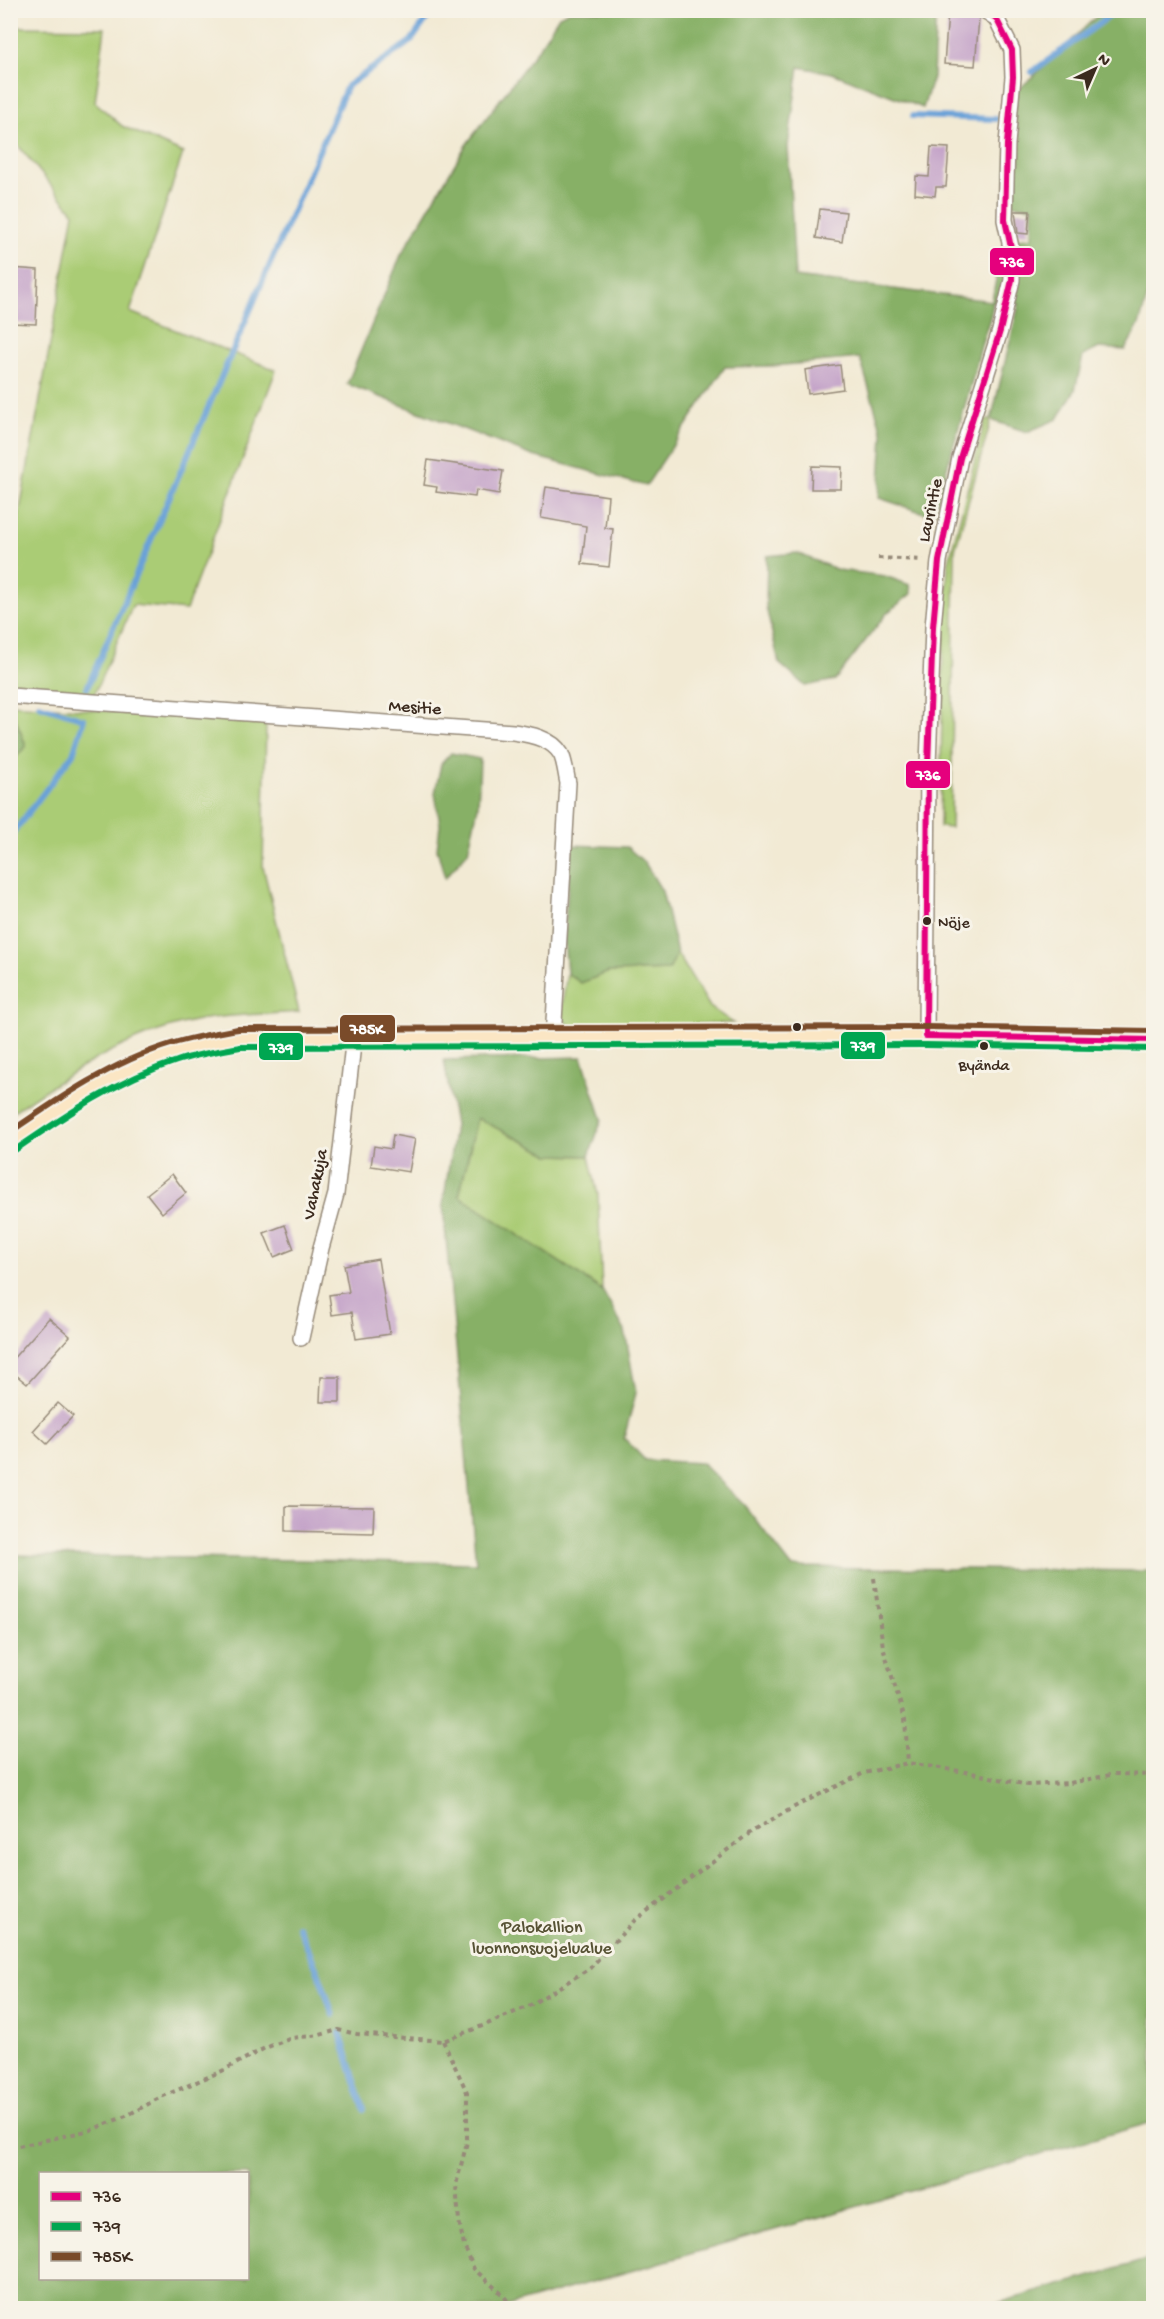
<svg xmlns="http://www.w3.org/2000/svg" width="1164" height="2319" viewBox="0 0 1164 2319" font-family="'Gochi Hand',sans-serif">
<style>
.green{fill:#aacc75;stroke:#727b4a;stroke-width:1.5}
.forest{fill:#87b066;stroke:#616d42;stroke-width:1.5;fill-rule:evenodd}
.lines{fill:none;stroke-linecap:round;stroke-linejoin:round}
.stream{stroke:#69a1d8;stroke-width:6}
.building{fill:#c5a4c9}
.street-casing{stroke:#968a79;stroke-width:18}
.secondary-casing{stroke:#968a79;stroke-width:26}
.path{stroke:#968a79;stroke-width:4;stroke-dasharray:4.5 4.5;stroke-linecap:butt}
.street{stroke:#fff;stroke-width:15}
.secondary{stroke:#fbe6c4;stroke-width:22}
.bus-1-casing{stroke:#f7f3e8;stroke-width:10}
.bus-2-casing{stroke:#f7f3e8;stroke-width:10}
.bus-3-casing{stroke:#f7f3e8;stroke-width:10}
.bus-1{stroke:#e5007d;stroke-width:6}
.bus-2{stroke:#00a651;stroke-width:6}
.bus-3{stroke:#7a4b2a;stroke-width:6}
.bus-dot{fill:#3b2a1e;stroke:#f7f3e8;stroke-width:2}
.labels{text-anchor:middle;stroke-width:6;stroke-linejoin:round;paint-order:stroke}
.bus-label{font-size:16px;fill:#3b2a1e;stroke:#f7f3e8;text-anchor:start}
.street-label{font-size:18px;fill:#3b2a1e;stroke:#f7f3e8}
.park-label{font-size:18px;fill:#575234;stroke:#f7f3e8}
.line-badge{stroke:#f7f3e8;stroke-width:2}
.badge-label{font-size:16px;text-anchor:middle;font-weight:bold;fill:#fff}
</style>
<rect width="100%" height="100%" fill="#f7f3e8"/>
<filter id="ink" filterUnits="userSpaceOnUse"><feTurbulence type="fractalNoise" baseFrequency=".0167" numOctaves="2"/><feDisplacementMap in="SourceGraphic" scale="12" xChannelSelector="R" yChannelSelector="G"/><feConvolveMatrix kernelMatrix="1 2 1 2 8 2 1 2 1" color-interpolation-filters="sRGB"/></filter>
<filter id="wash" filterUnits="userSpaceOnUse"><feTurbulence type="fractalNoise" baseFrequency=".008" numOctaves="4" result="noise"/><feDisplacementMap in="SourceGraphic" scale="24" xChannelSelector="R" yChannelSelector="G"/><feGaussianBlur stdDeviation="1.35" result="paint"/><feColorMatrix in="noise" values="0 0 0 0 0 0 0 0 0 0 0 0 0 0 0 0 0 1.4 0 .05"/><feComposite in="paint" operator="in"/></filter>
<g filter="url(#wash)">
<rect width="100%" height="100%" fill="#f2ead4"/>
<!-- green -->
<path class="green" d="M11,27L105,28L95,102L122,126L183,153L130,312L276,370L186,610L133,605L93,697L11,692L10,564L74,213L11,137Z
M985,420H991L955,550L951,828L940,827L943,656L948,565Z
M10,704L266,722L263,867L299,1012C264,1015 228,1014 194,1021C125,1036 68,1074 11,1113L10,763L26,746Z
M677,953L710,1007L733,1023L575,1028L560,1019L567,973L581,983L609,972L669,970Z
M477,1118L550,1155L589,1156L598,1195L602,1290L459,1196Z"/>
<!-- forest -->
<path class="forest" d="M570,11H936L933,77L923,108L832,73L799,67L788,146L795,277L992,301L1002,246L1008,239L1032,238V207L1006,204L1009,98L1049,62L1102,11H1153L1154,275L1139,325L1125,350L1099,348L1083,356L1075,390L1058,419L1027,432L991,420L1019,304L993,302C992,318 985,330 981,346C967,403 949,459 933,516L879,498L883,435L860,358L773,366L725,367L646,486L533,456L347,384L401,255L466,145L538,49L559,16Z
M797,553L838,570L885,576L910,585L911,594L887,613L835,680L805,686L779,663L766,607L767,556Z
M11,708L26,746L11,763H10Z
M451,753L480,759L478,807L468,852L445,878L437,849L440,825L435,793L441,764Z
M571,845L627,847L645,863L662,891L677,953L669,970L609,972L581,983L567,973L564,939Z
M582,1057L602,1119L589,1156L550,1155L477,1118L459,1196L602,1290L625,1331L636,1393L624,1438L645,1460L702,1463L744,1505L792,1567L1153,1571V2122L501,2308H11V1555L476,1563L443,1205L455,1125L444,1060ZM40,2174H248V2278H40Z
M1153,2258V2308H981Z"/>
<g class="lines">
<!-- stream -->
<path class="stream" d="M1032,72L1118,10
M913,116L996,119
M87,688L347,86L411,41L433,10
M10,837L73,754L84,719L39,705
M298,1926L319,1974L333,2015
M340,2033L364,2109"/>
</g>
<g id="blocks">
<!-- building -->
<path class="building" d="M948,13L976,15L979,18L975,66L944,64Z
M931,147L949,148L946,187H936L935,196L915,194L916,176L929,177Z
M820,209L846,212L842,242L816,238Z
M1015,211H1030L1028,234L1018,233Z
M11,268L38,270L36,324L10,323Z
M840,365L843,389L808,394L805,370Z
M428,460L503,471L499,494L476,490L475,497L436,492L437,487L424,485Z
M812,466L842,467L841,489H811Z
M546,487L608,496L605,528L613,529L609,567L582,564L586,526L541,518Z
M393,1135L415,1139L409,1172L371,1166L374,1146L391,1149Z
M172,1174L186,1193L162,1213L147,1194Z
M285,1225L294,1249L274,1257L264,1233Z
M378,1259L390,1334L356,1339L352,1312L332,1315L329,1295L349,1292L344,1265Z
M49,1318L70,1336L27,1384L10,1370V1362Z
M321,1377H340V1402H320Z
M58,1403L73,1416L47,1444L33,1431Z
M286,1506L374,1507L373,1533L286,1531Z"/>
</g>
</g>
<g filter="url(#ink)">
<use href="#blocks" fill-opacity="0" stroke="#968a79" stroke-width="1.5"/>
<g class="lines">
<!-- street casing -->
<g class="street-casing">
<path id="street" d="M10,696L513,732C529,734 552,738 561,754C565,762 566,775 568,783L553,1039
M926,1036L928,765L933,627L939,561L960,458L1000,331L1012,280V252L1005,220L1007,144L1013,77L1012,50L996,18L984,10
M301,1338L321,1248L336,1194L354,1036"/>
</g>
<!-- secondary casing -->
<g class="secondary-casing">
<path id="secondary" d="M10,1143C59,1109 107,1075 163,1056C187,1047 213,1043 239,1038L926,1036L1154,1040"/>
</g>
<!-- path -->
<path class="path" d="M878,558L923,560
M874,1578L883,1647L905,1719L908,1763
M443,2041L467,2092V2142L456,2185L459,2221L464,2246L474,2269L503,2295L513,2308
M10,2148L91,2130L126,2116L161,2097L222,2071L265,2048L292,2038L320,2035L338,2030L357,2034L443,2041L485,2025L529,2006L590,1968L634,1921L751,1832L798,1805L864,1773L908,1763L972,1773L1027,1785L1070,1783L1115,1774L1154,1775"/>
<!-- street -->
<use href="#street" class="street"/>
<!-- secondary -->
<use href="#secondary" class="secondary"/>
<!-- bus-1 casing -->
<g class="bus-1-casing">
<path id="bus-1" d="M926,1036L928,765L933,627L939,561L960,458L1000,331L1012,280V252L1005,220L1007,144L1013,77L1012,50L996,18L985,10
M926,1036L1154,1040"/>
</g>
<!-- bus-2 casing -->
<g class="bus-2-casing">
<path id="bus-2" d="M15,1150C66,1115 117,1080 177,1061C197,1054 219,1051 240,1047L926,1045L1154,1049"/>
</g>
<!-- bus-3 casing -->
<g class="bus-3-casing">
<path id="bus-3" d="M10,1132C61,1097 112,1062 171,1044C193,1037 216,1033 238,1029L926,1027L1154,1031"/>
</g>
<!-- bus-1 -->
<use href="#bus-1" class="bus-1"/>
<!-- bus-2 -->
<use href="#bus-2" class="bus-2"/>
<!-- bus-3 -->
<use href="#bus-3" class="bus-3"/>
</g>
</g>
<!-- markers -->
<g class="bus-dot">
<circle cx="927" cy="921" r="5"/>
<circle cx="797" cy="1027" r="5"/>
<circle cx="984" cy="1046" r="5"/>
</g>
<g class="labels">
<!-- bus labels -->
<g class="bus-label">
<text x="938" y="927">Nöje</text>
<text x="984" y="1070" text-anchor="middle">Byända</text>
</g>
<!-- street labels -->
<g class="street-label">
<text transform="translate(929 510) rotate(-78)" y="6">Laurintie</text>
<text transform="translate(415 706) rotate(4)" y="6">Mesitie</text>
<text transform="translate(314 1184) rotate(-79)" y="6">Vahakuja</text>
</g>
<!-- park labels -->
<g class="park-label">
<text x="542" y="1932">Palokallion<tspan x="542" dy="21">luonnonsuojelualue</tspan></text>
</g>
</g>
<g class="line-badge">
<rect x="989" y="247" width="46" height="29" rx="6" fill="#e5007d"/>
<rect x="905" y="760" width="46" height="29" rx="6" fill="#e5007d"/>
<rect x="339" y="1014" width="57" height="29" rx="6" fill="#7a4b2a"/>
<rect x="840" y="1031" width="46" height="29" rx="6" fill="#00a651"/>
<rect x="258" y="1032" width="46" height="29" rx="6" fill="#00a651"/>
</g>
<g class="badge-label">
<text x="1012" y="267">736</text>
<text x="928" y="780">736</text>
<text x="367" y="1034">785K</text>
<text x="863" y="1051">739</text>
<text x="281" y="1053">739</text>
</g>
<!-- margin -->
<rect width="1164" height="2319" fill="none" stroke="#f7f3e8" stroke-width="36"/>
<!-- legend -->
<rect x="39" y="2172" width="210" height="108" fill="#f7f3e8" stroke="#aca397" stroke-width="1.5"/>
<rect x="51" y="2192" width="30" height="9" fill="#e5007d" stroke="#aca397" stroke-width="1.5"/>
<text x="93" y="2202" font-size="18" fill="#3b2a1e">736</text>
<rect x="51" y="2222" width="30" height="9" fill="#00a651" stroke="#aca397" stroke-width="1.5"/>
<text x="93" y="2232" font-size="18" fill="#3b2a1e">739</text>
<rect x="51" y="2252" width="30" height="9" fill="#7a4b2a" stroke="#aca397" stroke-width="1.5"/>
<text x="93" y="2262" font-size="18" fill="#3b2a1e">785K</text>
<!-- north arrow -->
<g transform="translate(1095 69) rotate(44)" stroke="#f7f3e8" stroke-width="4.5" paint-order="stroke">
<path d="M0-4.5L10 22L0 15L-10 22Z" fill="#3b2a1e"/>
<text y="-9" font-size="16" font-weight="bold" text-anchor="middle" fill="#3b2a1e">N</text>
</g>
</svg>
